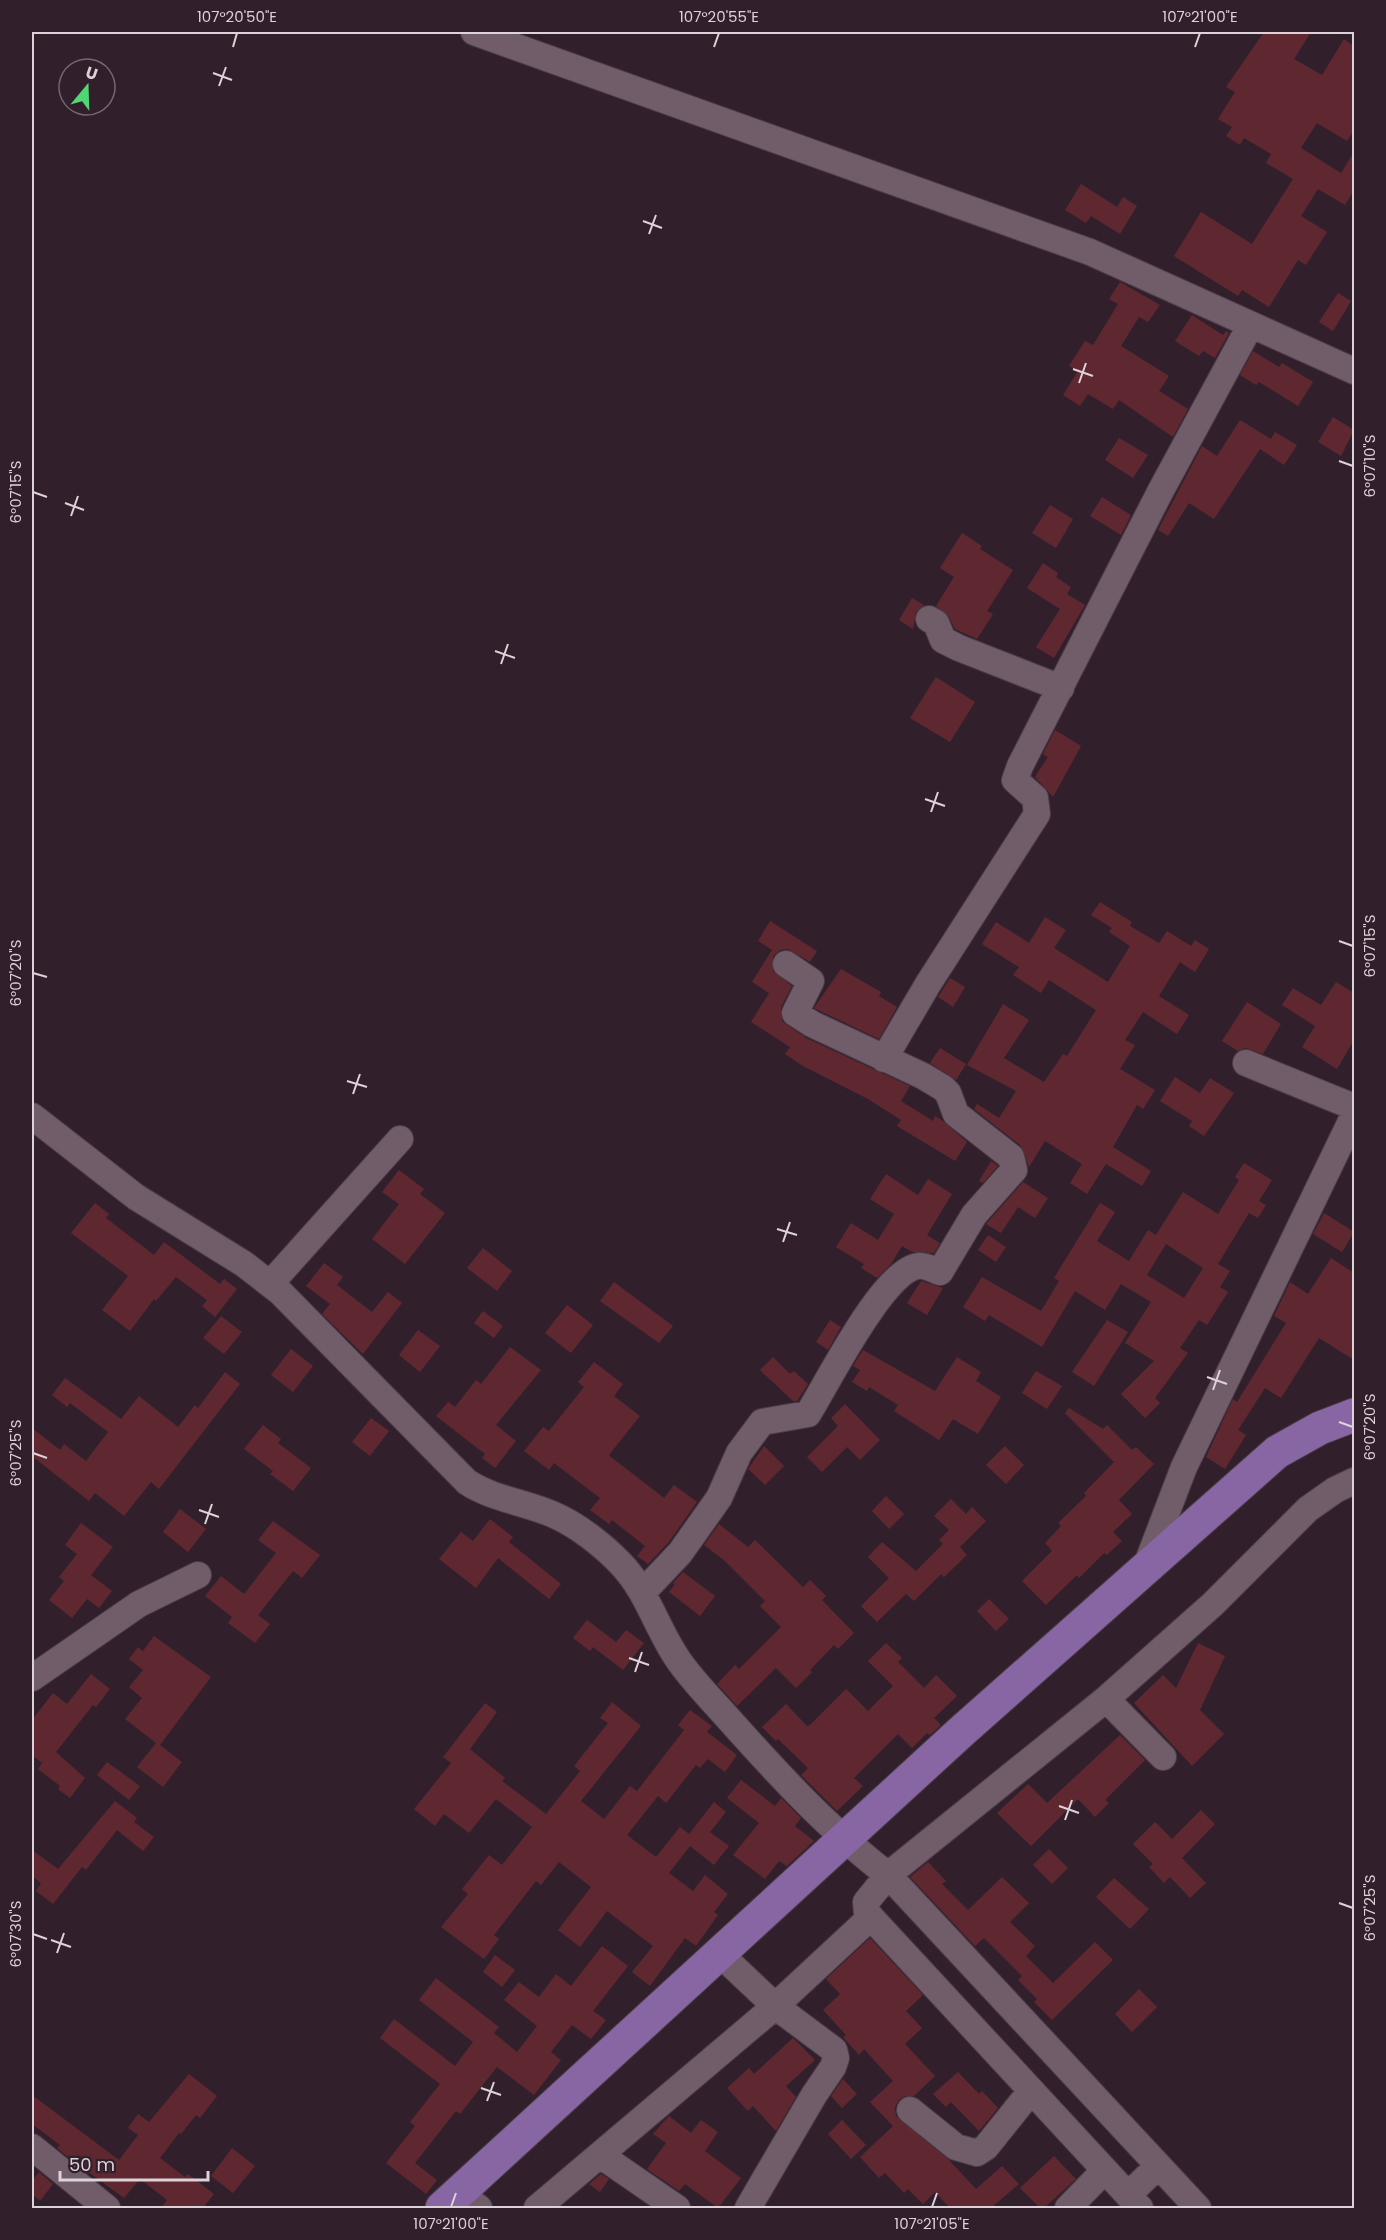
<svg xmlns="http://www.w3.org/2000/svg" width="1386" height="2240" viewBox="0 0 1386 2240" font-family="Poppins,sans-serif">
<style>
.building{fill:#5f2831;fill-rule:evenodd}
.lines{fill:none;stroke-linecap:round;stroke-linejoin:round}
.minor-casing{stroke:#4c3d48;stroke-width:28}
.major-casing{stroke:#4c3d48;stroke-width:35}
.minor{stroke:#715c6a;stroke-width:26}
.major{stroke:#8866a4;stroke-width:33}
.ticks{fill:none;stroke:#ded2da;stroke-width:2}
.neatline{fill:none;stroke:#ded2da;stroke-width:2}
.ticks-label{font-size:15px;text-anchor:middle;fill:#ded2da}
</style>
<rect width="100%" height="100%" fill="#31202c"/>
<!-- building -->
<path class="building" d="M1264,32H1311L1294,59L1322,75L1344,39L1354,46V130L1347,141L1317,123L1301,148L1341,173L1354,152V190L1345,205L1318,189L1301,216L1327,232L1306,265L1298,260L1269,307L1242,290L1238,296L1174,256L1201,212L1252,244L1293,179L1266,163L1271,154L1244,138L1240,145L1226,136L1232,127L1218,119L1235,92L1226,87Z
M1081,184L1117,207L1123,197L1137,206L1120,234L1091,216L1086,223L1065,210Z
M1120,282L1160,305L1148,322L1139,317L1121,346L1169,376L1159,391L1188,409L1173,437L1119,400L1113,409L1088,394L1080,406L1063,395L1078,371L1069,366L1085,341L1093,345L1118,304L1109,299Z
M1338,293L1351,301L1333,331L1319,322Z
M1192,315L1223,335L1226,331L1229,333L1215,358L1203,351L1199,356L1175,341Z
M1253,351L1279,367L1282,363L1313,382L1298,406L1259,382L1256,385L1240,375Z
M1333,417L1354,430L1341,456L1318,442Z
M1240,420L1271,439L1275,432L1297,445L1284,465L1260,449L1214,519L1189,503L1168,536L1158,530L1202,446L1217,456Z
M1119,438L1148,455L1133,478L1105,460Z
M1102,497L1131,515L1121,535L1090,516Z
M1050,505L1073,519L1056,548L1032,533Z
M962,533L982,546L980,549L1013,570L987,611L993,614L977,639L955,629L949,617L936,606L954,577L940,568Z
M1043,563L1058,573L1056,577L1071,587L1067,594L1085,605L1054,658L1036,647L1060,609L1027,588Z
M912,598L924,605L916,612L913,629L899,620Z
M936,677L975,702L950,742L910,718Z
M1055,730L1081,746L1053,797L1035,777L1048,757L1043,754Z
M1100,902L1132,922L1130,926L1159,943L1167,931L1191,946L1195,940L1209,949L1195,972L1180,962L1159,996L1189,1015L1177,1034L1143,1012L1125,1040L1135,1045L1120,1069L1155,1090L1143,1109L1137,1105L1113,1147L1151,1171L1142,1186L1106,1164L1087,1194L1070,1183L1082,1164L1045,1141L1029,1167L1020,1145L974,1109L977,1104L999,1118L1016,1091L967,1065L1003,1004L1029,1020L1004,1058L1044,1082L1063,1054L1067,1056L1096,1010L1049,980L1041,993L1013,975L1019,967L982,944L996,922L1029,943L1045,917L1066,930L1054,948L1108,982L1130,946L1109,932L1112,928L1091,915Z
M770,921L817,951L810,962L788,949L780,950L773,956V971L792,986L781,1007L782,1021L806,1038L910,1086L901,1101L933,1121L935,1116L943,1121L967,1142L955,1161L897,1126L901,1120L868,1099L803,1066L785,1054L790,1047L751,1022L769,993L752,982L772,950L758,941Z
M841,969L881,992L879,996L897,1007L879,1039L814,1008Z
M950,978L965,987L953,1007L938,997Z
M1336,982L1354,993V1040L1337,1069L1302,1047L1315,1026L1282,1005L1293,988L1321,1005Z
M1247,1002L1281,1024L1263,1054L1245,1048L1238,1051L1222,1041Z
M940,1048L966,1064L956,1080L930,1063Z
M1175,1077L1200,1093L1210,1078L1234,1093L1204,1136L1189,1126L1192,1121L1160,1101Z
M991,1161L998,1166L983,1183L979,1181Z
M1244,1163L1272,1180L1259,1201L1266,1205L1258,1218L1249,1213L1218,1264L1230,1271L1220,1287L1228,1292L1207,1325L1199,1320L1180,1348L1188,1353L1155,1398L1160,1403L1145,1418L1121,1394L1154,1361L1125,1343L1151,1302L1121,1284L1105,1310L1075,1291L1042,1347L989,1315L985,1321L963,1307L982,1277L1041,1311L1059,1281L1054,1278L1100,1203L1115,1212L1097,1241L1129,1261L1148,1230L1156,1235L1183,1192L1218,1214L1239,1180L1235,1177ZM1166,1244L1203,1268L1184,1298L1147,1275Z
M399,1170L424,1189L420,1194L445,1213L405,1264L372,1239L399,1204L382,1192Z
M886,1174L918,1195L928,1179L952,1194L927,1235L940,1243L934,1253L912,1252L902,1246L891,1264L877,1278L861,1268L864,1264L836,1247L851,1223L878,1240L894,1214L870,1199Z
M1023,1182L1048,1198L1035,1218L1018,1207L1001,1233L986,1224Z
M95,1203L109,1214L106,1218L154,1255L164,1242L220,1284L224,1279L237,1289L215,1317L202,1306L207,1300L176,1277L156,1301L154,1299L130,1331L102,1310L128,1276L71,1233Z
M1324,1213L1354,1232L1342,1252L1313,1234Z
M988,1235L1006,1247L996,1262L978,1250Z
M483,1248L512,1271L497,1291L467,1268Z
M1331,1258L1354,1273V1360L1319,1338L1281,1398L1265,1388L1238,1430L1246,1435L1225,1469L1206,1457L1233,1399L1237,1402L1286,1323L1274,1316L1290,1282L1308,1294Z
M324,1263L343,1277L337,1285L372,1312L388,1292L402,1303L363,1354L322,1314L330,1304L306,1286Z
M921,1281L943,1288L927,1315L907,1303Z
M614,1282L673,1326L659,1343L600,1301Z
M567,1305L593,1325L571,1353L545,1333Z
M483,1311L503,1326L494,1338L474,1323Z
M221,1316L242,1332L224,1354L203,1338Z
M830,1320L841,1327L828,1350L816,1342Z
M1107,1320L1128,1332L1094,1386L1072,1372Z
M418,1330L440,1346L420,1372L399,1355Z
M510,1347L541,1370L496,1425L516,1441L495,1468L482,1458L485,1454L436,1416L448,1402L455,1407L476,1380L481,1384Z
M291,1349L313,1366L293,1392L271,1375Z
M863,1350L935,1391L957,1357L981,1372L976,1381L1001,1397L978,1434L953,1419L939,1440L894,1411L898,1405L869,1387L867,1391L852,1382L860,1370L853,1366Z
M773,1357L790,1374L794,1371L808,1384L797,1401H793L760,1370Z
M594,1362L623,1384L614,1396L640,1416L609,1455L611,1457L664,1498L674,1485L697,1502L668,1543L648,1564L637,1556L645,1546L612,1520L609,1524L590,1510L600,1498L554,1463L549,1470L524,1451L543,1427L549,1431L584,1387L578,1382Z
M1036,1371L1062,1386L1047,1409L1022,1393Z
M225,1372L240,1384L159,1489L151,1482L124,1516L95,1493L89,1501L32,1456V1428L60,1450L64,1444L86,1461L108,1432L70,1403L67,1407L52,1395L65,1378L121,1419L139,1396L178,1427L195,1405L198,1408Z
M845,1404L880,1440L860,1460L847,1447L822,1472L807,1457L838,1426L831,1418Z
M1069,1408L1103,1429L1107,1425L1132,1450L1136,1447L1154,1464L1119,1500L1132,1514L1113,1532L1122,1541L1107,1555L1104,1553L1079,1578L1077,1575L1046,1605L1022,1581L1052,1551L1045,1543L1061,1526L1058,1523L1086,1496L1084,1493L1114,1462L1065,1413Z
M371,1418L389,1431L370,1456L352,1442Z
M263,1425L281,1439L278,1443L311,1468L293,1491L270,1474L273,1471L244,1449Z
M764,1446L784,1466L765,1485L748,1469Z
M1005,1446L1024,1465L1006,1484L986,1465Z
M886,1496L904,1514L889,1529L872,1511Z
M951,1499L966,1514L972,1507L986,1521L960,1547L967,1555L944,1577L941,1574L914,1601L906,1594L877,1622L861,1606L889,1578L868,1557L882,1542L916,1571L943,1544L939,1540L949,1530L934,1516Z
M180,1509L206,1529L188,1552L163,1532Z
M490,1519L513,1537L509,1542L561,1584L549,1599L498,1558L476,1588L439,1559L461,1532L473,1541Z
M273,1521L320,1555L302,1578L293,1571L258,1615L270,1624L255,1643L228,1623L232,1617L205,1596L221,1576L244,1594L276,1553L258,1540Z
M81,1523L113,1547L91,1575L112,1591L99,1608L87,1599L72,1618L49,1600L64,1581L59,1577L77,1554L65,1545Z
M719,1524L748,1547L755,1540L803,1587L810,1580L826,1596L822,1600L854,1633L838,1649L834,1645L810,1670L812,1672L796,1688L776,1668L737,1706L717,1684L735,1665L739,1669L781,1627L760,1606L765,1601L725,1561L704,1545Z
M683,1572L715,1596L700,1616L669,1592L675,1584L673,1583Z
M989,1599L1009,1619L996,1631L977,1611Z
M587,1620L616,1642L626,1630L644,1643L623,1670L593,1647L590,1651L573,1638Z
M154,1636L211,1677L160,1745L182,1762L163,1787L137,1767L156,1743L125,1719L142,1698L129,1687L143,1670L129,1659L138,1647L143,1651Z
M886,1643L902,1658L898,1662L924,1688L936,1675L957,1696L934,1718L941,1725L930,1735L927,1733L912,1748L898,1734L854,1778L863,1786L837,1811L801,1775L808,1768L778,1739L776,1741L762,1727L786,1704L807,1726L810,1725L846,1689L868,1711L893,1686L868,1661Z
M1198,1643L1225,1656L1200,1710L1224,1734L1192,1766L1134,1703L1163,1675L1176,1688Z
M91,1674L110,1689L96,1707L93,1705L56,1752L85,1778L70,1798L58,1789L60,1786L38,1769L42,1763L32,1755V1720L53,1693L67,1704Z
M612,1702L641,1726L581,1801L604,1819L630,1786L637,1791L684,1730L678,1725L690,1710L712,1726L707,1732L737,1755L725,1772L708,1759L700,1768L696,1765L666,1803L658,1796L627,1835L656,1857L680,1827L689,1834L714,1802L726,1812L710,1832L729,1846L714,1865L690,1846L669,1873L693,1891L705,1875L728,1894L714,1912L718,1915L696,1946L685,1938L650,1986L632,1972L653,1946L607,1911L580,1947L558,1930L591,1887L559,1862L541,1885L536,1881L494,1935L499,1939L484,1959L441,1927L468,1894L462,1889L489,1855L502,1865L532,1827L496,1799L469,1833L444,1814L435,1826L414,1809L451,1763L443,1757L485,1703L497,1712L470,1749L505,1778L502,1781L546,1814L580,1771L574,1766L608,1723L600,1718Z
M1120,1735L1145,1760L1105,1800L1109,1803L1095,1817L1078,1799L1031,1846L997,1813L1028,1784L1047,1803Z
M107,1762L140,1786L129,1800L97,1775Z
M741,1780L775,1806L781,1798L801,1818L795,1826L814,1841L787,1866L779,1861L765,1879L733,1855L759,1823L727,1798Z
M115,1801L137,1818L134,1822L154,1837L143,1851L117,1830L86,1870L82,1867L53,1904L36,1891L41,1883L32,1876V1850L58,1869Z
M1201,1810L1215,1824L1182,1858L1206,1883L1190,1898L1170,1877L1164,1883L1149,1867L1153,1864L1133,1844L1155,1822L1172,1839Z
M1049,1849L1068,1868L1052,1884L1033,1865Z
M928,1862L946,1881L942,1884L968,1910L1002,1877L1029,1903L1010,1922L1035,1946L1026,1956L1053,1983L1095,1942L1113,1960L1052,2020L1034,2002L1037,1999L1018,1980L1022,1976L984,1938L975,1946L910,1877Z
M1114,1878L1149,1909L1130,1929L1096,1897Z
M870,1938L923,1995L906,2011L922,2028L905,2044L935,2076L914,2096H905L899,2100L895,2107L896,2116L948,2159L976,2189L1002,2166L1019,2184L991,2208H950L935,2192L923,2204L908,2189L904,2193L885,2173L879,2178L860,2157L893,2126L870,2102L893,2081L864,2049L859,2055L843,2037L846,2035L823,2010L840,1994L826,1979Z
M602,1946L628,1966L593,2011L606,2020L591,2039L572,2025L551,2052L561,2060L534,2095L497,2067L460,2114L456,2111L415,2163L437,2180L426,2194L386,2163L415,2126L410,2122L440,2084L380,2038L394,2019L455,2066L473,2042L419,2000L436,1978L499,2027L494,2033L517,2052L537,2026L504,2000L519,1982L539,1997L556,1974L571,1986Z
M495,1955L515,1970L502,1987L483,1972Z
M1139,1989L1157,2007L1132,2032L1115,2014Z
M793,2038L815,2060L786,2086L796,2097L776,2131L753,2106L748,2111L727,2088L749,2068L754,2074Z
M958,2072L979,2094L982,2091L998,2108L979,2131L951,2102L946,2107L933,2094Z
M189,2074L217,2096L200,2118L196,2115L181,2134L179,2133L160,2158L185,2177L188,2174L214,2194L203,2208H161L167,2200L140,2179L124,2198L72,2160L57,2148L60,2145L32,2124V2095L119,2160L138,2135L128,2128L138,2114L149,2122Z
M843,2079L857,2094L842,2108L831,2096Z
M669,2116L691,2133L701,2120L718,2132L705,2151L741,2178L718,2208L685,2184L679,2191L647,2169L666,2143L653,2134Z
M842,2120L866,2145L851,2159L828,2134Z
M232,2148L255,2166L233,2193L211,2176Z
M1054,2156L1076,2179L1044,2208H1040L1020,2188Z
M39,2172L53,2184L40,2201L32,2194V2181Z
M601,2174L609,2179L600,2192L589,2184Z"/>
<g class="lines">
<!-- minor casing -->
<g class="minor-casing">
<path id="minor" d="M474,32L1090,252L1354,371
M929,619L936,623L943,640L959,648L1061,688
M884,1059L928,984L1037,814L1035,798L1015,780L1020,766L1160,492L1250,326
M1246,1063L1354,1107
M32,1116L136,1197L244,1264L280,1292L467,1482C493,1499 524,1502 552,1514C576,1524 603,1545 621,1564C648,1592 657,1630 679,1661C693,1681 710,1698 726,1716C776,1772 828,1829 888,1875L866,1902L867,1913L1140,2208
M270,1284L400,1139
M1145,1569L1184,1467L1354,1115
M643,1592L680,1553L719,1498L739,1453L762,1422L808,1414C828,1382 883,1271 918,1266C925,1265 934,1270 940,1272L974,1215L1014,1170L1011,1157L956,1114L948,1093L943,1088L923,1076L812,1024L795,1013L811,981L786,964
M32,1678L139,1604L198,1575
M1106,1699L1163,1757
M720,1954L775,2006L834,2050L836,2058L833,2067L814,2095L748,2208
M910,2110L956,2147L977,2153L986,2147L1031,2091
M32,2147L107,2208
M600,2155L677,2208
M459,2193L479,2208
M1128,2195L1158,2166
M537,2208L772,2009L871,1917
M1068,2208L1105,2170
M1198,2208L888,1875L1106,1699L1213,1604L1308,1509L1335,1490L1354,1481"/>
</g>
<!-- major casing -->
<g class="major-casing">
<path id="major" d="M442,2208L962,1731L1277,1452L1320,1428L1354,1415"/>
</g>
<!-- minor -->
<use href="#minor" class="minor"/>
<!-- major -->
<use href="#major" class="major"/>
</g>
<!-- ticks -->
<path class="ticks" d="M233,47L237,33M714,47L719,33M1195,47L1200,33M213,73L232,80M219,86L226,67M643,221L662,228M649,234L656,215M1073,369L1093,376M1079,383L1086,363M1339,461L1353,466M33,492L47,497M65,503L84,510M71,516L78,496M495,651L515,658M501,664L508,644M925,799L945,806M931,812L938,792M1339,941L1353,946M33,973L47,977M347,1081L367,1087M353,1094L360,1074M777,1229L797,1235M783,1242L790,1222M1207,1377L1227,1384M1213,1390L1220,1370M1339,1422L1353,1427M33,1453L47,1458M199,1510L219,1517M205,1524L212,1504M629,1658L649,1665M635,1672L642,1652M1059,1806L1079,1813M1065,1820L1072,1800M1339,1903L1353,1908M33,1934L47,1939M51,1940L71,1947M57,1953L64,1933M481,2088L501,2095M487,2101L494,2082M451,2207L456,2193M932,2207L937,2193"/>
<!-- border -->
<rect width="1386" height="2240" fill="none" stroke="#31202c" stroke-width="66"/>
<!-- north arrow -->
<g transform="translate(87 87) rotate(19)"><circle r="28" fill="#31202c" stroke="#766772" stroke-width="1.5"/>
<path d="M0-4.5L10 22L0 15L-10 22Z" fill="#51d674"/>
<text y="-9" font-size="16" font-weight="bold" text-anchor="middle" fill="#ded2da">U</text>
</g>
<!-- scale -->
<path d="M60 2171v9h148v-9" fill="none" stroke="#ded2da" stroke-width="3"/>
<text x="69" y="2171" font-size="18" fill="#ded2da" stroke="#31202c" stroke-width="4.5" paint-order="stroke">50 m</text>
<rect x="33" y="33" width="1320" height="2174" class="neatline"/>
<g class="ticks-label">
<text x="237" y="22">107°20'50"E</text>
<text x="719" y="22">107°20'55"E</text>
<text x="1200" y="22">107°21'00"E</text>
<text transform="translate(1370 466) rotate(-90)" y="5">6°07'10"S</text>
<text transform="translate(16 492) rotate(-90)" y="5">6°07'15"S</text>
<text transform="translate(1370 946) rotate(-90)" y="5">6°07'15"S</text>
<text transform="translate(16 973) rotate(-90)" y="5">6°07'20"S</text>
<text transform="translate(1370 1427) rotate(-90)" y="5">6°07'20"S</text>
<text transform="translate(16 1453) rotate(-90)" y="5">6°07'25"S</text>
<text transform="translate(1370 1908) rotate(-90)" y="5">6°07'25"S</text>
<text transform="translate(16 1934) rotate(-90)" y="5">6°07'30"S</text>
<text x="451" y="2229">107°21'00"E</text>
<text x="932" y="2229">107°21'05"E</text>
</g>
</svg>
